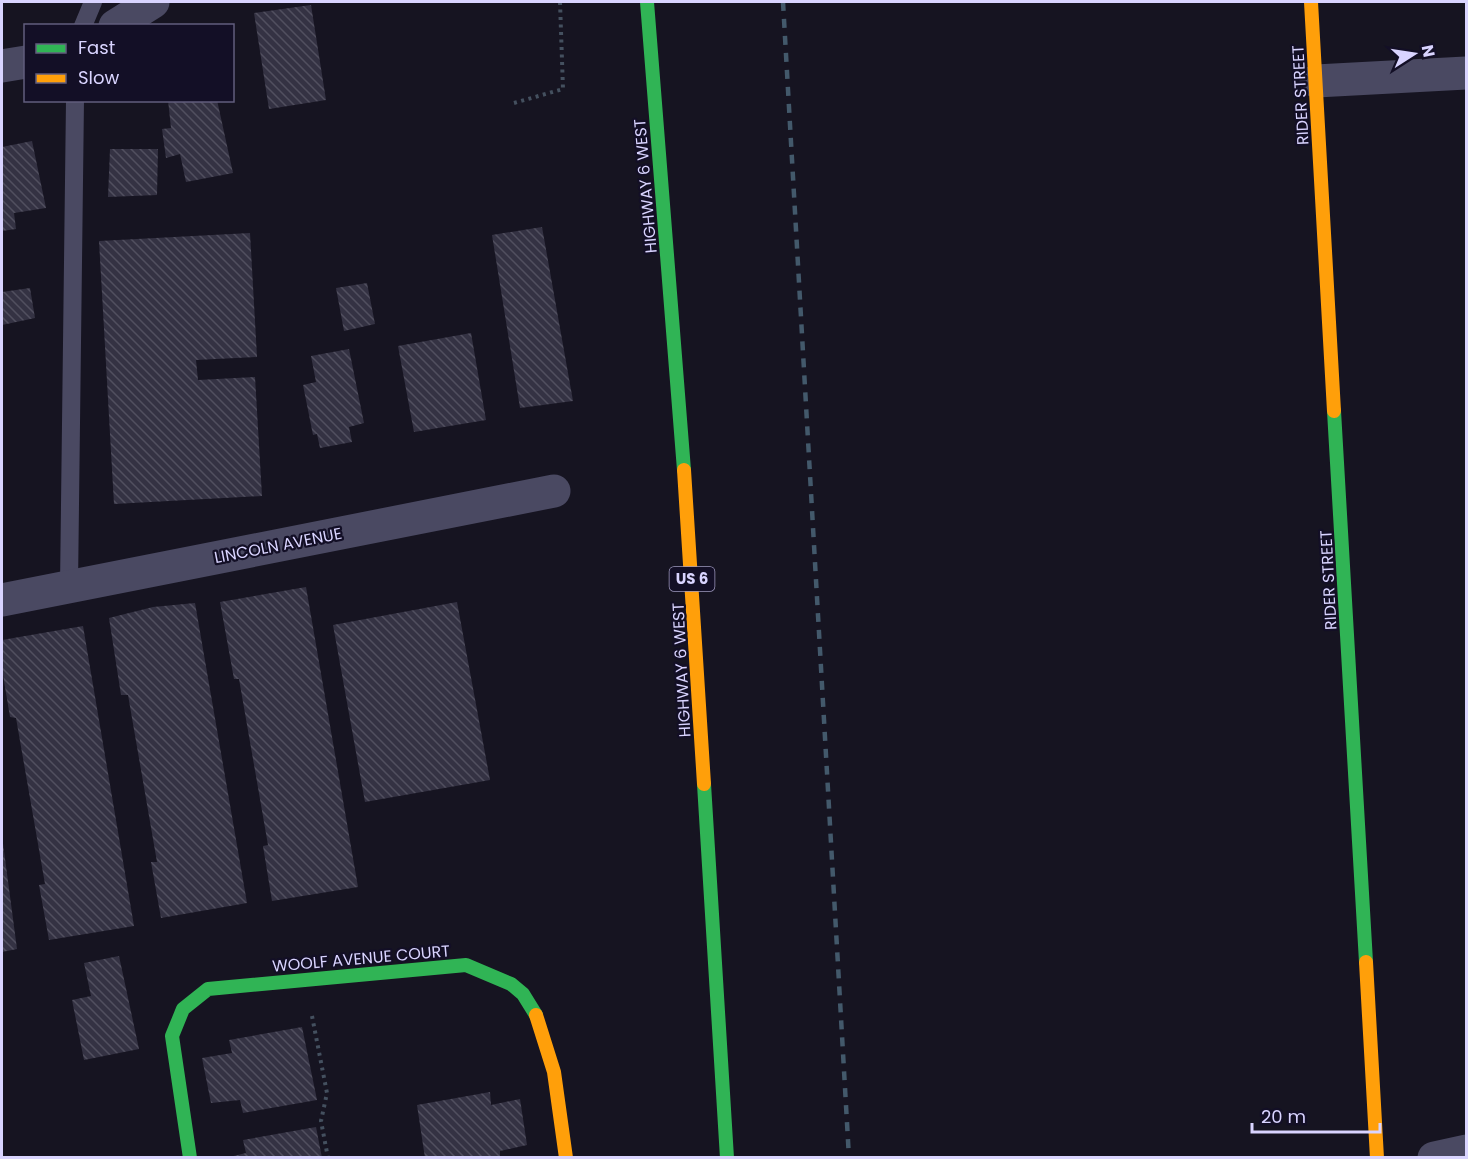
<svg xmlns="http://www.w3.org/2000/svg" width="1468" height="1159" viewBox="0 0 1468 1159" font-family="Poppins,sans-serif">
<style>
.building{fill:url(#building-back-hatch)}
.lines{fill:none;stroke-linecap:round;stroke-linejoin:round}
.path{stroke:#44505f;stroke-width:4;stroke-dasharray:3 4.5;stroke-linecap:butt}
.lane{stroke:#4a4962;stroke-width:18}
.street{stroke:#4a4962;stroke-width:33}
.fast{stroke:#30b455;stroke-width:14}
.slow{stroke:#ff9f0a;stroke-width:14}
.rail{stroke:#43596b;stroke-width:4.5;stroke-dasharray:9 8;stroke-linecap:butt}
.labels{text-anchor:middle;stroke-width:4.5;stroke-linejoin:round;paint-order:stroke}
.shield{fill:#130f26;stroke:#9e99be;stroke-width:1.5}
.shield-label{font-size:15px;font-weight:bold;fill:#d9d4ff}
.street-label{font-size:16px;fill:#d9d4ff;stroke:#130f26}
</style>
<defs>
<pattern id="building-back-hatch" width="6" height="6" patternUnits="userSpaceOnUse" patternTransform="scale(1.5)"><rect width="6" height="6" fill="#343243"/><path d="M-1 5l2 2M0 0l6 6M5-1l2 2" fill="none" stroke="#514f5f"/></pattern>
</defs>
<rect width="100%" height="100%" fill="#161421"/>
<!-- building -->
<path class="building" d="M311,5L326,100L269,109L254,13Z
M168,100H217L233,173L186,182L180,154L166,158L162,129L171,128Z
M32,141L46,208L14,213L16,229L2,231V147Z
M110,149H158L157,195L108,197Z
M542,227L573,401L520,408L492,235Z
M250,233L257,357L196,360L198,380L255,377L262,496L114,504L99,241Z
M367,283L375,324L344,331L336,288Z
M30,288L35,318L2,325V292Z
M471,333L486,420L414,432L398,346Z
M349,349L364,423L349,427L352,442L320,448L317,434L313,435L303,385L316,382L311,356Z
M306,587L358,887L272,901L263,846L268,845L239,679H234L220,602Z
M457,602L490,780L365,802L333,625Z
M195,603L247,903L161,918L151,862H157L128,695H121L109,618L153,607Z
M83,626L134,926L49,940L39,885L45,884L16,718L10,717L2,669V640Z
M2,836L17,949L2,952Z
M119,956L139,1049L84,1060L72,1000L91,996L84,963Z
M302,1027L317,1100L243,1113L240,1100L211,1103L202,1058L232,1053L229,1040Z
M490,1092L491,1105L520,1099L527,1145L500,1151V1158H425L417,1105Z
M316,1127L322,1158H225L246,1153L243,1140Z"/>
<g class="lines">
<!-- path -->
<path class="path" d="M514,103L563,89L560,2
M312,1016L327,1093L321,1121L328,1158"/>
<!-- lane -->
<path class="lane" d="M83,26L93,2
M69,586L75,100"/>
<!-- street -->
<path class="street" d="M115,26L153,2
M2,66L26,62
M1316,81L1466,73
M2,600L554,491
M1434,1158L1466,1151"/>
<!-- fast -->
<path class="fast" d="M647,2L684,470
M1334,411L1366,962
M704,784L727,1158
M190,1158L172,1036L183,1009L208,989L466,965L511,984L523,994L536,1015"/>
<!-- slow -->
<path class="slow" d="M1311,2L1334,411
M684,470L704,784
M1366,962L1377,1158
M536,1015L554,1072L566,1158"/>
<!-- rail -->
<path class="rail" d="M783,2L849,1158"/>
</g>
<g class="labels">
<!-- shield labels -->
<rect class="shield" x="669.5" y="567" width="45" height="24" rx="4.5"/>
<g class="shield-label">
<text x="692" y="584">US 6</text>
</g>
<!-- street labels -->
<g class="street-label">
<text transform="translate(1300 95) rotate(-93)" y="6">RIDER STREET</text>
<text transform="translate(645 186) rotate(-95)" y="6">HIGHWAY 6 WEST</text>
<text transform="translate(278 545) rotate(-11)" y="6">LINCOLN AVENUE</text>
<text transform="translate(1328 580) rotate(-93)" y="6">RIDER STREET</text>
<text transform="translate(681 670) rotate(-93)" y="6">HIGHWAY 6 WEST</text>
<text transform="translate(361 958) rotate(-5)" y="6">WOOLF AVENUE COURT</text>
</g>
</g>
<!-- border -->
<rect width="1468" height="1159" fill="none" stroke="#d9d4ff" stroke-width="6"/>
<!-- legend -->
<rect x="24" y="24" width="210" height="78" fill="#130f26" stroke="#625e7d" stroke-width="1.5"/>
<rect x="36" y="44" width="30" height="9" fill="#30b455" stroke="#625e7d" stroke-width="1.5"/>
<text x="78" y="54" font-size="18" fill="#d9d4ff">Fast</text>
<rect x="36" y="74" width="30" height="9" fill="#ff9f0a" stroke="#625e7d" stroke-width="1.5"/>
<text x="78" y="84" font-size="18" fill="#d9d4ff">Slow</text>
<!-- north arrow -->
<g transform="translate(1414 54) rotate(78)" stroke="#130f26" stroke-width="4.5" paint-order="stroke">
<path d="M0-4.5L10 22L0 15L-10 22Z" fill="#d9d4ff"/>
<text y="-9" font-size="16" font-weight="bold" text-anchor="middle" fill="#d9d4ff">N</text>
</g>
<!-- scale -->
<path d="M1252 1123v9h128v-9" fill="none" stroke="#d9d4ff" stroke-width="3"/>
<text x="1261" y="1123" font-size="18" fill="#d9d4ff" stroke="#130f26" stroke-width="4.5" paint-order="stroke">20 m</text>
</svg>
